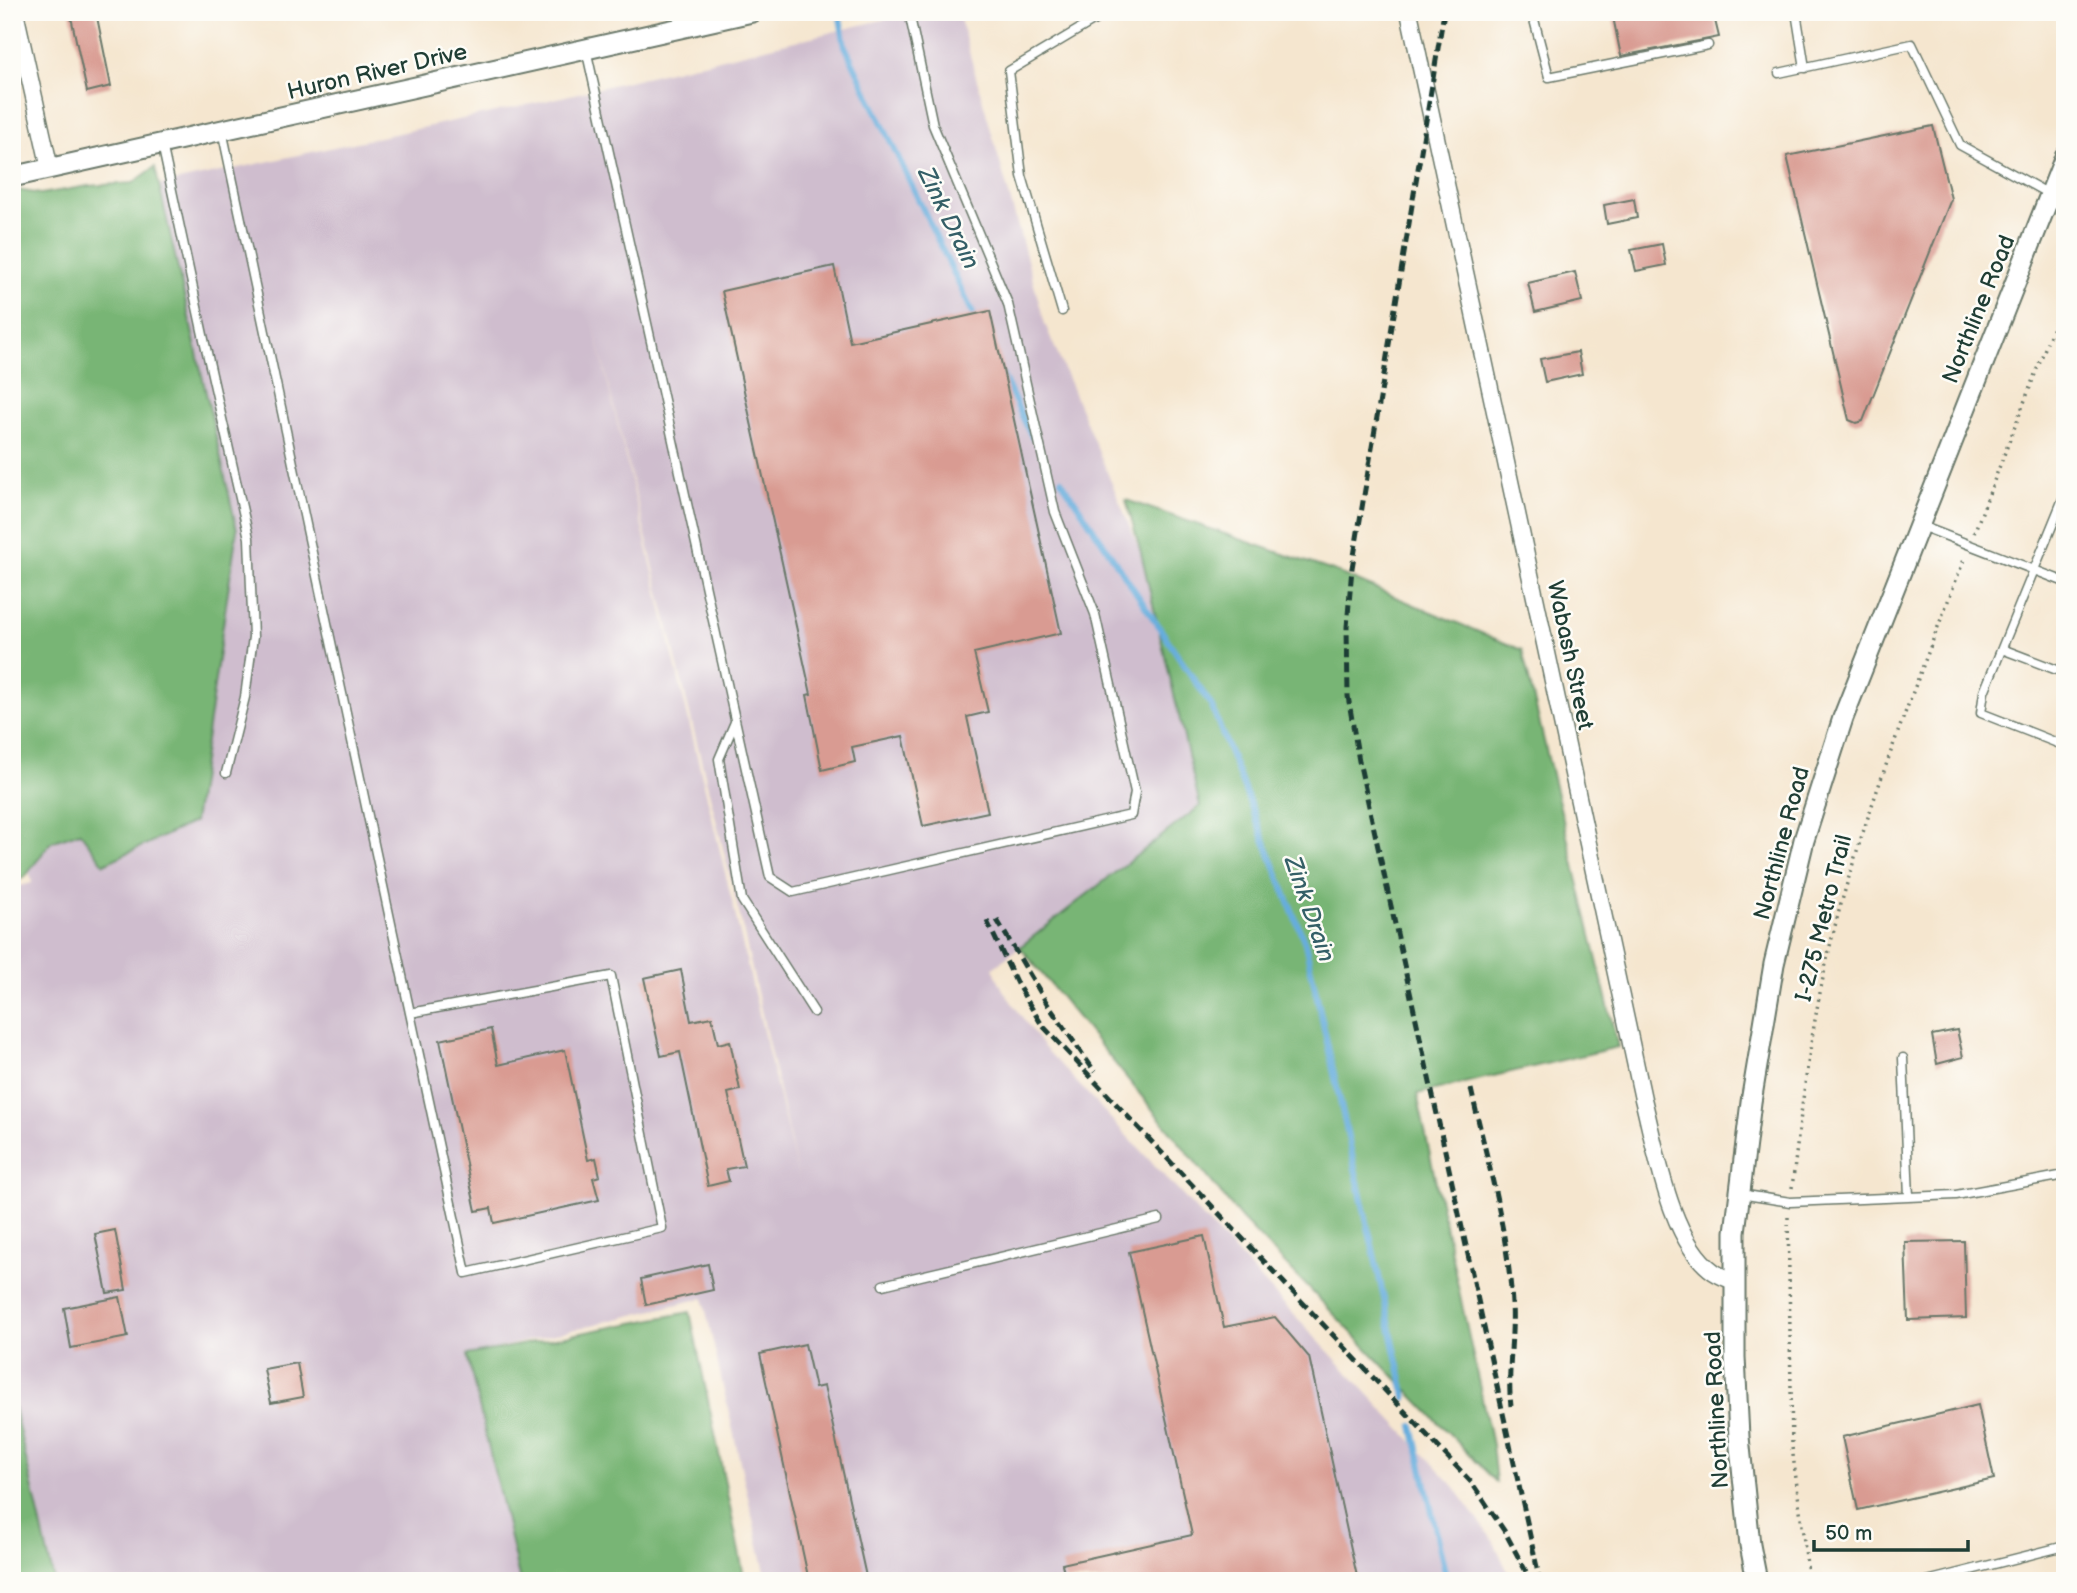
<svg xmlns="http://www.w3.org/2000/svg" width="2077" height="1593" viewBox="0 0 2077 1593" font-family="'Balsamiq Sans',sans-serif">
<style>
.industrial{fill:#cfbdce;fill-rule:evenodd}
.forest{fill:#78b574;stroke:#4c7954;stroke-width:2}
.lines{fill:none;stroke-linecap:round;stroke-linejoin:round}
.stream{stroke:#66addd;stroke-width:6}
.building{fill:#d99b92}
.service-casing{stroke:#6a786a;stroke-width:11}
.minor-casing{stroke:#6a786a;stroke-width:19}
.tertiary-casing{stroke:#6a786a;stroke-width:23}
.path{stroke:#6a786a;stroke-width:3.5;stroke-dasharray:2 5;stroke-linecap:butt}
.service{stroke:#fff;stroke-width:8}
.minor{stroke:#fff;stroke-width:16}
.tertiary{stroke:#fff;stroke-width:19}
.rail{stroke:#1f3d34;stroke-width:5;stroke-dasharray:10 5;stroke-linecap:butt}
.labels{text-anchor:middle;stroke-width:5;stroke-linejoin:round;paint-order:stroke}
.street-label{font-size:23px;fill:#1f3d34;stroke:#fdfcf7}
.water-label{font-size:24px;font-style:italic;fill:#345f67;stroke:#fdfcf7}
</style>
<rect width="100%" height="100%" fill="#fdfcf7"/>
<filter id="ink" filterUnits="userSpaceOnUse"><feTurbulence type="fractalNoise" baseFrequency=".0143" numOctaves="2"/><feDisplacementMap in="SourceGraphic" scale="14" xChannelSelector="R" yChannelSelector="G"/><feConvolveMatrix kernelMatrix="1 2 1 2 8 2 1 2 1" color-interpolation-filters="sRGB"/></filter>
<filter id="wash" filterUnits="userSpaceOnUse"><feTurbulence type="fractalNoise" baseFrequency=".00686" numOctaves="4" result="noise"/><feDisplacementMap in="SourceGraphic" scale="28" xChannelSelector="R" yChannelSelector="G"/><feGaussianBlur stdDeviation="1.57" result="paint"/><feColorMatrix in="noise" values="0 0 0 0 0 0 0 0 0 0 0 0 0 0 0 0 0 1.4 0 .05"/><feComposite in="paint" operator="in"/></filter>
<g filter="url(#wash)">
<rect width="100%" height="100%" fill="#f5e6cf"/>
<!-- industrial -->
<path class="industrial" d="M915,12H958L1045,324L1141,553L1200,806L993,968L1003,990L1042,1045L1453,1485L1494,1542L1512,1581H767L703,1298L468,1355L520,1581H54L12,1399V888L32,883L12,796L82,202L541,102ZM592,318L742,925L799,1180Z"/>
<!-- forest -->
<path class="forest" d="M155,167L237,530L194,822L104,864L80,832L51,842L25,877L12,883V192L18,190L41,194L88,186L133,183Z
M1126,500L1336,572L1522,650L1618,1047L1417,1094L1492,1445L1496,1482L1241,1218L1020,947L1200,806L1141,553Z
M690,1312L745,1581H520L467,1355Z
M12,1399L54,1581H12Z"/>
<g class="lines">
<!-- stream -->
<path class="stream" d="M839,12L845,46L976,320
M1002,374L1032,437
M1061,480L1211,705L1305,943L1406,1398
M1413,1426L1447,1581"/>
</g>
<g id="blocks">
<!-- building -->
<path class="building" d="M70,12H96L111,86L87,92Z
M1612,12H1713L1719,37L1621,56Z
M1933,126L1951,199L1863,421L1856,423L1849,420L1787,156Z
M1634,199L1637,218L1607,224L1604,205Z
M1662,244L1666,265L1636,271L1631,250Z
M834,266L850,342L990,311L1061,633L974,653L988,712L967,717L988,812L923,826L903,736L852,747L855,762L822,770L807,695L811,694L722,291Z
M1575,272L1582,301L1535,312L1528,283Z
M1578,352L1582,374L1545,382L1540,359Z
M681,970L691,1021L712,1017L718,1044L730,1041L740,1090L728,1093L744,1166L726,1169L729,1181L708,1186L680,1052L661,1056L644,978Z
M491,1029L498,1065L565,1050L588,1160L596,1158L600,1176L593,1178L599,1200L494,1223L491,1208L476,1211L440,1040Z
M1957,1030L1963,1057L1937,1064L1932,1035Z
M115,1230L126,1290L107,1293L95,1234Z
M1204,1236L1224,1327L1275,1317L1309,1357L1358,1581H1066L1062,1564L1192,1535L1129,1252Z
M1964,1241L1966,1318L1908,1320L1905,1242Z
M708,1264L713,1290L646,1305L641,1279Z
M120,1297L128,1337L71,1348L64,1308Z
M805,1344L815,1388L824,1386L867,1581H809L760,1354Z
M297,1363L303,1397L271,1403L264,1369Z
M1978,1405L1994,1479L1858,1510L1842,1437Z"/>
</g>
</g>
<g filter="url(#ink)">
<use href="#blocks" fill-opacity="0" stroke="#6a786a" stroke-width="2"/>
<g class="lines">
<!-- service casing -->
<g class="service-casing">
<path id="service" d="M1532,12L1549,77L1708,45
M1796,12L1805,68
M586,49L770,877L793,892L1131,815L1135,792L1095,614L1055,512L1008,304L933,125L909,12
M1779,73L1912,44L1960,145L2049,194
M222,130L410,1013L611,976L662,1228L466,1273L410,1013
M162,144L203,335L249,538L253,637L245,697L226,773
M1062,311L1022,176L1009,71L1108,12
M2065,494L1984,692L1981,713L2065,746
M1921,526L2065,582
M2002,649L2065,673
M735,722L719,759L742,900L814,1012
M1903,1058L1909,1197
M1740,1194L1790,1202L1956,1195L2065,1175
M883,1285L1159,1219
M1927,1581L2065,1546"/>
</g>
<!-- minor casing -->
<g class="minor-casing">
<path id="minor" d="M15,12L50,169
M1409,12L1643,1099C1656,1149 1670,1242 1714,1272C1720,1276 1728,1279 1734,1281"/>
</g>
<!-- tertiary casing -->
<g class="tertiary-casing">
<path id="tertiary" d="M12,177L752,12
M1757,1581L1750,1545L1739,1437L1735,1357V1232L1751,1102L1774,964L1804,840L1843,718L2065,157"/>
</g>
<!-- path -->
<path class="path" d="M1974,533L2065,296
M1792,1188C1803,1095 1814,1002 1839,911C1873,790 1920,674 1965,557
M1788,1217L1792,1447L1809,1581"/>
<!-- service -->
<use href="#service" class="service"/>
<!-- minor -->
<use href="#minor" class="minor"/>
<!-- tertiary -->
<use href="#tertiary" class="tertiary"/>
<!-- rail -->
<path class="rail" d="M1444,12L1352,568L1347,627L1348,696L1359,761L1540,1581
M997,920L1048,1005L1095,1072
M987,921L1017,984L1042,1025L1472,1483L1505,1532L1531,1581
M1471,1089C1487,1160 1508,1231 1512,1304C1514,1338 1507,1372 1511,1406"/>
</g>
</g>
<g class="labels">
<!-- street labels -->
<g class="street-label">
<text transform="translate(377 71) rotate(-13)" y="8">Huron River Drive</text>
<text transform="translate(1978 309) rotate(-68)" y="8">Northline Road</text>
<text transform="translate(1571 655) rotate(78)" y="8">Wabash Street</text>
<text transform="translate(1781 843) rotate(-75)" y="8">Northline Road</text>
<text transform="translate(1823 918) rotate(-76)" y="8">I-275 Metro Trail</text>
<text transform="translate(1716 1410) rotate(-93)" y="8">Northline Road</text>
</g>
<!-- water labels -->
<g class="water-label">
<text transform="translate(949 218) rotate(64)" y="8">Zink Drain</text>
<text transform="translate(1310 909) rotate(71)" y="8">Zink Drain</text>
</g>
</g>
<!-- margin -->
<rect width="2077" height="1593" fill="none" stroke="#fdfcf7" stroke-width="42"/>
<!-- scale -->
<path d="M1814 1540v10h154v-10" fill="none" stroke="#1f3d34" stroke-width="3.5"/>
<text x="1825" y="1540" font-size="21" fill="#1f3d34" stroke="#fdfcf7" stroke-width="5" paint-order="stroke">50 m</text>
</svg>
